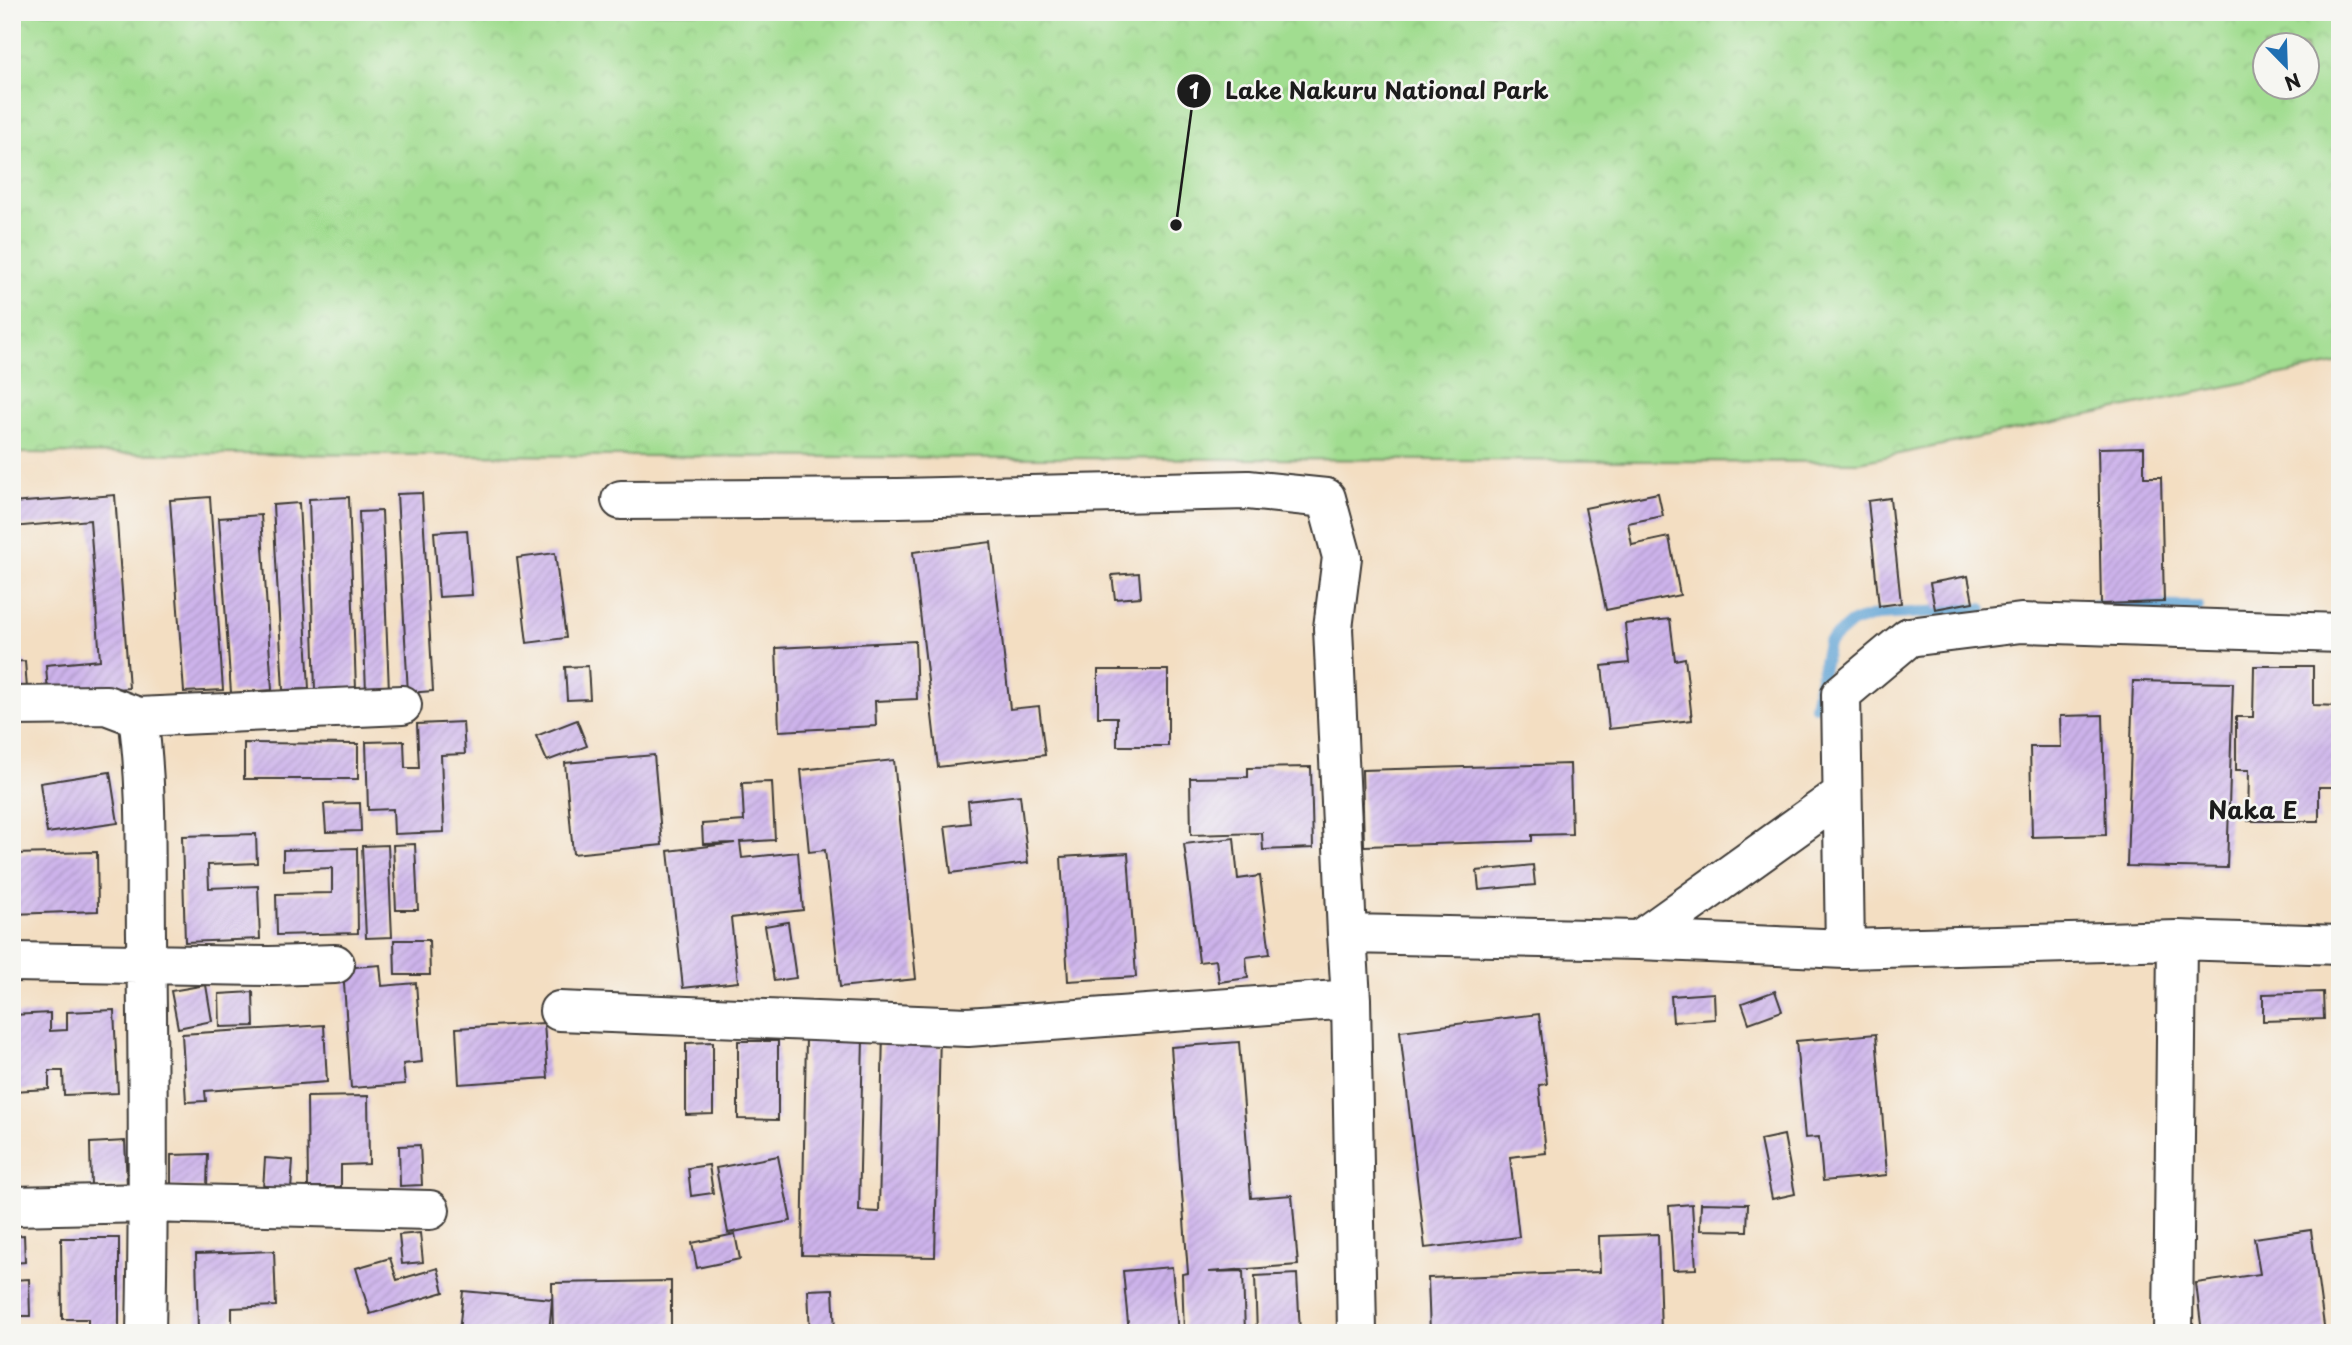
<svg xmlns="http://www.w3.org/2000/svg" width="2352" height="1345" viewBox="0 0 2352 1345" font-family="'Playpen Sans',sans-serif">
<style>
.park{fill:url(#park-crowns);stroke:#5e7c56;stroke-width:2;fill-rule:evenodd}
.lines{fill:none;stroke-linecap:round;stroke-linejoin:round}
.stream{stroke:#60a3d4;stroke-width:12}
.building{fill:url(#building-hatch)}
.minor-casing{stroke:#3c3935;stroke-width:42}
.minor{stroke:#fff;stroke-width:38}
.labels{text-anchor:middle;stroke-width:5;stroke-linejoin:round;paint-order:stroke}
.quarter-label{font-size:24px;font-weight:bold;fill:#1c1c1c;stroke:#f6f6f2}
.leader{fill:none;stroke:#1c1c1c;stroke-width:2.5}
.callout-dot{fill:#1c1c1c;stroke:#f6f6f2;stroke-width:2.5}
.mark-label{font-size:21px;text-anchor:middle;font-weight:bold;fill:#fff}
.callout-label{font-size:23px;text-anchor:middle;font-weight:bold;fill:#1c1c1c;stroke:#f6f6f2;stroke-width:5;stroke-linejoin:round;paint-order:stroke}
</style>
<defs>
<pattern id="park-crowns" width="20" height="18" patternUnits="userSpaceOnUse" patternTransform="scale(1.75)"><rect width="20" height="18" fill="#a1dd90"/><path d="M2 6a3 3 0 1 1 6 0M12 15a3 3 0 1 1 6 0" fill="none" stroke="#8abd7c"/></pattern>
<pattern id="building-hatch" width="6" height="6" patternUnits="userSpaceOnUse" patternTransform="scale(1.75)"><rect width="6" height="6" fill="#cdb3eb"/><path d="M-1 1l2-2M0 6l6-6M5 7l2-2" fill="none" stroke="#af99c9"/></pattern>
</defs>
<rect width="100%" height="100%" fill="#f6f6f2"/>
<filter id="ink" filterUnits="userSpaceOnUse"><feTurbulence type="fractalNoise" baseFrequency=".0143" numOctaves="2"/><feDisplacementMap in="SourceGraphic" scale="14" xChannelSelector="R" yChannelSelector="G"/><feConvolveMatrix kernelMatrix="1 2 1 2 8 2 1 2 1" color-interpolation-filters="sRGB"/></filter>
<filter id="wash" filterUnits="userSpaceOnUse"><feTurbulence type="fractalNoise" baseFrequency=".00686" numOctaves="4" result="noise"/><feDisplacementMap in="SourceGraphic" scale="28" xChannelSelector="R" yChannelSelector="G"/><feGaussianBlur stdDeviation="1.57" result="paint"/><feColorMatrix in="noise" values="0 0 0 0 0 0 0 0 0 0 0 0 0 0 0 0 0 1.4 0 .05"/><feComposite in="paint" operator="in"/></filter>
<g filter="url(#wash)">
<rect width="100%" height="100%" fill="#f3dec2"/>
<!-- park -->
<path class="park" d="M12,12H2340V363L1860,462L12,453ZM2264,46H2306V88H2264Z"/>
<g class="lines">
<!-- stream -->
<path class="stream" d="M2082,606L2198,607
M1815,706L1828,643L1851,623L1877,615L1982,609"/>
</g>
<g id="blocks">
<!-- building -->
<path class="building" d="M2144,447V477H2161L2164,602L2101,604L2098,448Z
M422,493L433,691L408,693L397,494Z
M1658,493L1663,516L1628,523L1632,545L1669,537L1680,595L1606,610L1585,508Z
M115,495L129,688L48,694L46,665L100,660L90,520L12,527V503Z
M210,497L223,690L184,692L170,500Z
M349,497L356,689L315,690L309,499Z
M1890,498L1901,603L1879,606L1868,501Z
M299,503L309,689L283,690L273,505Z
M382,511L389,691H366L359,512Z
M261,515L272,690L231,693L219,518Z
M467,530L472,595L439,597L434,532Z
M991,542L1010,709L1039,706L1045,755L938,767L913,552Z
M555,553L566,638L527,643L517,558Z
M1139,573L1141,597L1115,599L1112,575Z
M1968,576L1973,602L1935,609L1930,583Z
M1670,619L1675,660L1685,658L1692,720L1609,729L1602,666L1629,663L1625,624Z
M915,641L917,699L875,701L876,726L779,731L776,648Z
M25,661L27,689L12,690V662Z
M588,666L590,699L567,700L565,667Z
M2254,666H2313V705L2340,706V787H2319V821H2248L2249,770H2236V717H2253Z
M1098,670H1168V746H1117V717H1098Z
M2133,681L2233,683L2227,868L2127,866Z
M2103,715L2106,835L2032,837L2030,747H2061L2060,716Z
M577,720L587,746L547,761L536,736Z
M463,722L465,754L441,755L444,832L394,834L393,809L368,810L366,742L404,741L405,768H419L417,724Z
M244,743L358,744V779H244Z
M654,755L662,845L573,854L565,763Z
M894,760L916,979L840,987L825,850L809,852L801,770Z
M1570,764L1572,834L1532,835V841L1364,846L1362,770Z
M1311,767L1313,848L1263,850L1262,833L1191,835L1190,778L1248,777V768Z
M110,772L118,823L47,833L40,783Z
M772,782L775,840L740,842L742,858L798,852L803,910L731,918L738,982L683,988L668,851L735,843L703,844L702,824L744,821L742,783Z
M1020,795L1028,863L951,873L945,826L970,823L968,801Z
M360,803L361,831L326,832L324,804Z
M256,834L257,863L208,865L209,888L258,886L260,939L185,942L182,836Z
M1234,838L1238,879L1260,876L1270,954L1246,957L1248,978L1219,982L1216,960L1199,962L1184,844Z
M415,844L418,910H396L393,845Z
M388,845L392,937L366,938L362,846Z
M357,848L358,933L277,935L276,894L332,893V868L283,870V850Z
M97,852L98,911L12,914V854Z
M1128,853L1136,977L1068,981L1061,857Z
M1533,865L1535,885L1479,890L1477,871Z
M788,922L796,978L774,981L765,926Z
M394,940H429L430,975H395Z
M380,965L382,986L416,983L422,1062L403,1064L405,1084L351,1088L343,968Z
M206,985L212,1021L178,1028L171,991Z
M1775,991L1782,1011L1749,1023L1742,1003Z
M253,992L254,1026L220,1027L219,994Z
M2323,992L2324,1019L2263,1021V994Z
M1714,993L1715,1019L1673,1022L1671,996Z
M114,1010L118,1093L64,1095L63,1071H49V1089L12,1091V1015L50,1013V1031L67,1030V1012Z
M1539,1014L1547,1084L1539,1085L1546,1153L1510,1157L1519,1237L1425,1248L1400,1031Z
M544,1023L548,1078L459,1084L456,1028Z
M324,1025L327,1082L205,1091L206,1101L186,1102L182,1034Z
M883,1031L940,1032L935,1257L802,1255L806,1037L863,1038L859,1211L879,1212Z
M1876,1034L1887,1175L1823,1181L1819,1137L1805,1138L1796,1041Z
M738,1041H778V1120L738,1119Z
M713,1042V1114L686,1115V1043Z
M1239,1042L1251,1198L1292,1195L1298,1265L1209,1272L1243,1271L1245,1333H1184L1182,1274L1188,1273L1171,1047Z
M368,1096L369,1164L341,1165V1187H308L307,1097Z
M1784,1135L1795,1194L1772,1199L1760,1140Z
M125,1141L127,1186L91,1187L90,1143Z
M420,1145L422,1185L400,1186L399,1146Z
M208,1154L207,1187H171V1155Z
M778,1156L791,1221L728,1233L716,1168Z
M265,1158L293,1160L291,1190L263,1189Z
M709,1165L713,1193L691,1196L688,1168Z
M1701,1203L1748,1204L1747,1231L1700,1230Z
M1692,1204L1696,1269L1673,1270L1669,1206Z
M2311,1230L2325,1333H2202L2196,1283L2260,1274L2254,1238Z
M420,1233L423,1262L402,1264L399,1235Z
M735,1234L740,1259L697,1268L692,1243Z
M1658,1234L1661,1333H1430L1428,1278L1600,1272L1599,1236Z
M24,1235L25,1262L12,1263V1236Z
M61,1238H119V1333H88V1319H62Z
M274,1251L276,1306L232,1308V1328L198,1330L196,1254Z
M390,1258L397,1280L438,1268L444,1292L370,1314L356,1268Z
M1172,1267L1178,1333H1129L1123,1271Z
M1297,1274L1300,1333H1257L1255,1276Z
M29,1279L30,1316H12V1280Z
M671,1281V1333H553L552,1283Z
M833,1289L835,1333H810L808,1290Z
M463,1291L552,1299L549,1333H459Z"/>
</g>
</g>
<g filter="url(#ink)">
<use href="#blocks" fill-opacity="0" stroke="#3c3935" stroke-width="2"/>
<g class="lines">
<!-- minor casing -->
<g class="minor-casing">
<path id="minor" d="M621,500L898,498L1248,490L1326,498L1342,557L1333,628L1347,934
M12,706L106,705L138,717C148,789 145,862 146,935C148,1067 149,1200 146,1333
M138,717L402,705
M1639,940L1841,795
M1845,949L1841,694L1909,637L2021,623L2340,633
M12,962L270,966L335,964
M559,1011L968,1027L1351,999
M12,1206L148,1203L430,1210
M1357,1333L1351,999L1347,934L1639,940L1845,949L2177,940L2340,945
M2173,1333L2177,940"/>
</g>
<!-- minor -->
<use href="#minor" class="minor"/>
</g>
</g>
<g class="labels">
<!-- quarter labels -->
<g class="quarter-label">
<text x="2253" y="819">Naka E</text>
</g>
</g>
<!-- callouts -->
<path class="leader" d="M1176 225L1194 91"/>
<g class="callout-dot">
<circle cx="1176" cy="225" r="7"/>
<circle cx="1194" cy="91" r="18"/>
</g>
<g class="mark-label">
<text x="1194" y="99">1</text>
</g>
<g class="callout-label">
<text x="1387" y="99">Lake Nakuru National Park</text>
</g>
<!-- margin -->
<rect width="2352" height="1345" fill="none" stroke="#f6f6f2" stroke-width="42"/>
<!-- north arrow -->
<g transform="translate(2286 66) rotate(157)"><circle r="33" fill="#f6f6f2" stroke="#9f9f9c" stroke-width="2"/>
<path d="M0-5L12 26L0 18L-12 26Z" fill="#1f6fb2"/>
<text y="-10" font-size="19" font-weight="bold" text-anchor="middle" fill="#1c1c1c">N</text>
</g>
</svg>
